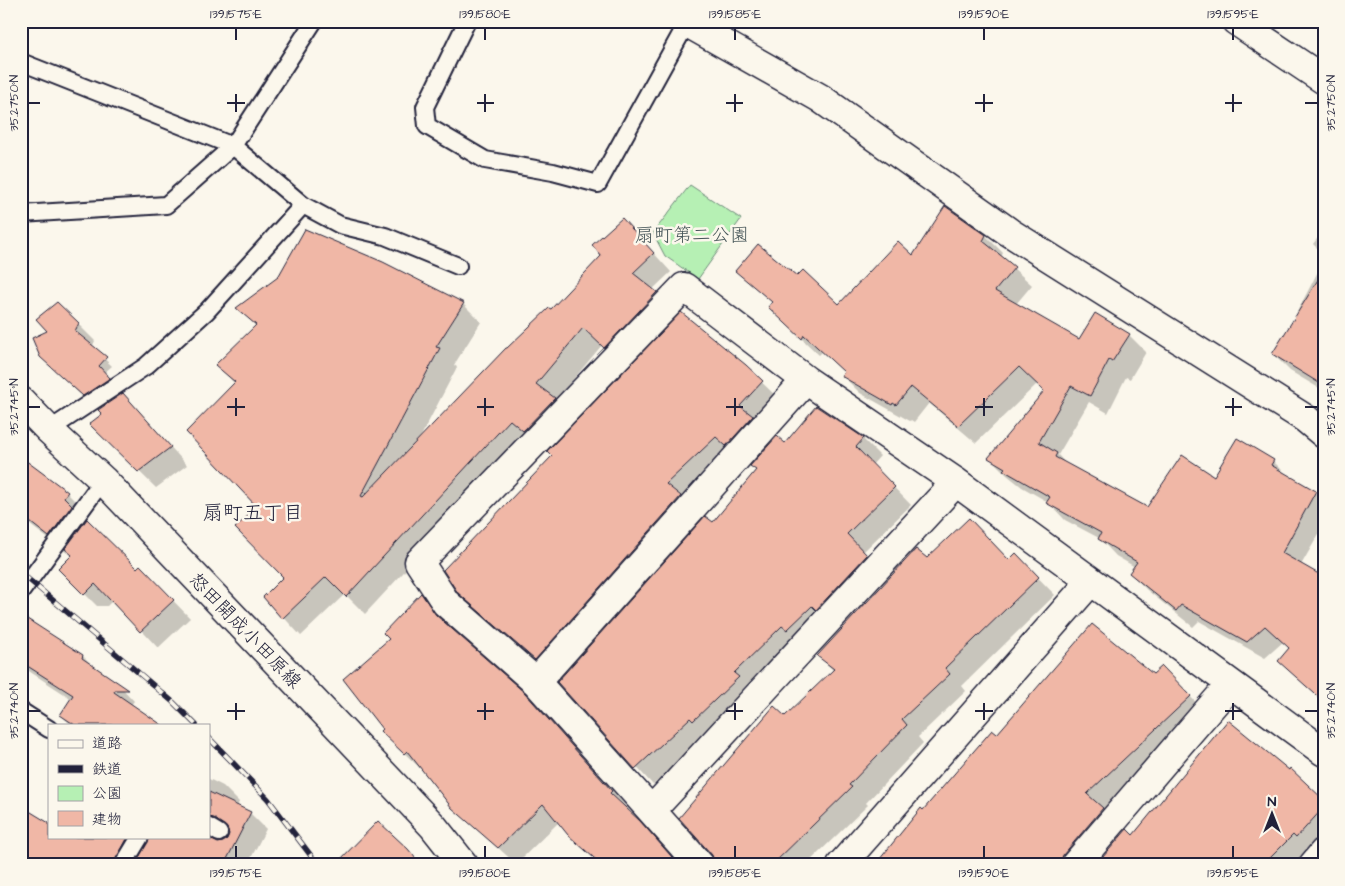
<svg xmlns="http://www.w3.org/2000/svg" width="1345" height="886" viewBox="0 0 1345 886" font-family="'Architects Daughter','Klee One',sans-serif">
<style>
.green{fill:#b6f0b4;stroke:#6c8978}
.shadow{fill:#0003;fill-rule:evenodd}
.building{fill:#f0b7a6;stroke:#22223b}
.lines{fill:none;stroke-linecap:round;stroke-linejoin:round}
.lane-casing{stroke:#22223b;stroke-width:20}
.street-casing{stroke:#22223b;stroke-width:31}
.secondary-casing{stroke:#22223b;stroke-width:31}
.lane{stroke:#fbf7ec;stroke-width:16}
.street{stroke:#fbf7ec;stroke-width:28}
.secondary{stroke:#fbf7ec;stroke-width:28}
.rail-casing{stroke:#22223b;stroke-width:5.5}
.rail{stroke:#fbf7ec;stroke-width:4;stroke-dasharray:11;stroke-linecap:butt}
.ticks{fill:none;stroke:#22223b;stroke-width:2}
.labels{text-anchor:middle;stroke-width:5;stroke-linejoin:round;paint-order:stroke}
.park-label{font-size:19px;fill:#475659;stroke:#fbf7ec}
.street-label{font-size:19px;fill:#22223b;stroke:#fbf7ec}
.neighbourhood-label{font-size:20px;fill:#22223b;stroke:#fbf7ec}
.neatline{fill:none;stroke:#22223b;stroke-width:2}
.ticks-label{font-size:12px;text-anchor:middle;fill:#22223b}
</style>
<rect width="100%" height="100%" fill="#fbf7ec"/>
<filter id="ink" filterUnits="userSpaceOnUse"><feTurbulence type="fractalNoise" baseFrequency=".02" numOctaves="2"/><feDisplacementMap in="SourceGraphic" scale="10" xChannelSelector="R" yChannelSelector="G"/><feConvolveMatrix kernelMatrix="1 2 1 2 8 2 1 2 1" color-interpolation-filters="sRGB"/></filter>
<g filter="url(#ink)">
<!-- green -->
<path class="green" d="M690,185L741,219L698,279L665,256L653,233Z"/>
<!-- shadow -->
<path class="shadow" d="M946,208L986,236L1003,253L1001,257L1032,285L1016,304L1079,341L1129,335L1146,352L1130,379L1126,377L1108,413L1089,402L1058,455L1069,467L1147,509L1214,477L1238,439L1273,461L1290,478L1315,492L1324,501V525L1301,565L1324,579V702L1280,661L1290,649L1283,642L1265,658L1199,621L1193,627L1147,590L1130,573L1135,567L1116,556L1099,538L1065,520L1048,502L1022,487L1007,475L990,458L1046,391L1037,384L976,443L929,403L914,422L911,420L910,421L860,393L843,376L845,373L822,352L819,355L786,324L773,303L737,271L797,278L839,305L914,257Z
M1324,230V255L1313,244Z
M640,238L671,272L652,290L674,311L623,365L602,345L556,400L573,417L528,438L365,614L345,594L301,636L265,597L285,577L259,507L235,384L217,365L256,326L238,308L463,304L481,322L454,365L457,367L419,440L551,311Z
M1324,260V391L1290,371L1273,354L1298,313L1297,312Z
M78,324L95,341L92,347L112,366L80,394L41,356L49,332Z
M745,366L779,399L553,676L477,610L459,592L554,456Z
M123,395L187,465L156,488L108,441Z
M863,439L880,456L872,465L911,505L863,552L884,573L653,785L559,682L713,524L785,445Z
M21,478L67,493L84,510L80,515L137,570L157,584L190,618L158,648L113,600L107,606H97L65,574L73,556L68,551L67,553L21,518Z
M1016,555L1055,595L962,686L966,691L918,737L923,743L866,803L868,805L806,865H716L785,718L834,671L819,656L927,560L1009,561Z
M421,595L438,612L449,628L524,694L542,712L629,809L627,811L679,865H601L569,834L559,822L516,864L453,807L423,769L422,770L399,748L384,729L390,639Z
M21,621L50,635L83,656L96,669L119,685L134,701L131,705L159,725H71L61,715L72,699L21,666Z
M1162,667L1207,714L1076,865H877L923,812L997,736L1153,676Z
M1289,769L1324,801V843L1311,852L1297,865H1101L1133,836Z
M209,779L223,786L239,802L237,807L250,813L266,829L250,860L258,865H21L49,837H209ZM225,832L229,834V838L225,843L219,844L215,842L216,837Z"/>
<!-- building -->
<path class="building" d="M945,206L986,235L983,241L1015,267L995,291L1079,339L1095,313L1130,334L1112,362L1109,360L1090,396L1071,386L1039,442L1057,453L1055,457L1147,507L1182,455L1214,476L1237,438L1274,460L1271,465L1316,491L1282,553L1324,577V702L1278,661L1289,648L1265,626L1247,642L1181,605L1176,611L1129,573L1137,562L1098,539L1101,533L1046,503L1050,497L1003,470L1005,468L988,458L1044,391L1019,367L958,426L911,387L896,405L893,403L892,405L841,376L844,372L804,335L802,339L768,307L772,302L735,271L758,244L797,276L803,270L839,304L898,241L913,255Z
M622,218L654,253L633,273L657,292L604,348L583,328L536,384L555,398L523,431L510,420L346,597L326,577L282,619L263,597L283,577L235,528L257,507L186,432L235,382L215,365L256,325L236,308L278,277L305,229L383,262L464,303L436,347L440,348L361,496L363,497L506,348H507L549,308L551,309L601,256L592,245Z
M1324,270V386L1272,354Z
M57,302L79,323L75,331L107,357L99,366L110,378L83,396L40,357L32,338L47,331L36,319Z
M681,312L746,365L763,381L740,406L753,416L726,446L716,437L666,484L681,496L535,660L458,593L443,570L552,456L547,451Z
M123,393L171,447L138,472L89,424L102,414L98,410Z
M816,406L864,438L856,447L895,487L847,534L867,555L816,610L812,606L787,630L782,626L734,673L739,677L693,721L690,718L635,769L557,682L705,516L713,522L756,470L750,466L777,436L785,443Z
M21,457L68,492L64,497L72,505L49,537L21,515Z
M969,518L1009,560L1016,553L1039,577L945,668L950,674L902,719L907,725L849,785L852,787L772,865H715L712,855L679,818L774,706L785,716L834,669L817,656L916,549L927,558Z
M87,519L137,568L140,565L174,600L140,632L95,584L84,595L58,569L72,555L65,549Z
M421,593L436,615L525,693L612,791L610,793L640,821L679,865H602L568,835L543,804L498,848L452,808L407,751L404,754L380,731L382,729L343,679L389,639L383,633Z
M21,615L83,655L82,658L129,690H115L114,692L162,725H75L60,715L73,695L21,662Z
M1092,624L1153,674L1162,666L1191,696L1087,794L1103,808L1063,855L1060,865H875L921,808L923,810L992,730L997,734Z
M1228,720L1289,770L1290,768L1324,800V807L1296,838L1293,835L1263,865H1096L1127,829L1133,835Z
M209,792L251,812L224,865H135L150,837H207L218,843L223,842L227,839L229,834L227,828L214,818L209,817Z
M21,806L49,823V837H128L113,865H21Z
M378,821L408,849L421,865H335Z"/>
<g class="lines">
<!-- lane casing -->
<g class="lane-casing">
<path id="lane" d="M467,21L425,107L427,126L485,160L553,172L598,184L687,23
M21,62L233,146L303,205L340,225L385,236L458,266
M21,214L166,205L233,146L314,21
M49,430L146,366L207,311L303,205
M21,592L103,480
M21,711L49,729
M209,827L219,833
M123,865L140,837"/>
</g>
<!-- street casing -->
<g class="street-casing">
<path id="street" d="M684,21L820,98L1009,232L1306,419L1324,434
M536,682L806,380
M652,810L956,482
M700,865L536,682L446,603L419,562L684,287L806,380L956,482L1324,752
M841,865L1091,581
M1075,865L1230,685
M1313,865L1324,852"/>
</g>
<!-- secondary casing -->
<g class="secondary-casing">
<path id="secondary" d="M1236,21L1324,80
M21,401L49,430L103,480L433,826L464,865"/>
</g>
<!-- lane -->
<use href="#lane" class="lane"/>
<!-- street -->
<use href="#street" class="street"/>
<!-- secondary -->
<use href="#secondary" class="secondary"/>
<!-- rail casing -->
<g class="rail-casing">
<path id="rail" d="M21,573L173,702L196,725
M209,738L268,799L318,865"/>
</g>
<!-- rail -->
<use href="#rail" class="rail"/>
</g>
</g>
<!-- ticks -->
<path class="ticks" d="M236,28V40M485,28V40M735,28V40M984,28V40M1233,28V40M236,94V112M485,94V112M735,94V112M984,94V112M1233,94V112M28,103H40M227,103H245M477,103H494M726,103H743M975,103H993M1225,103H1242M1305,103H1318M236,398V416M485,398V416M735,398V416M984,398V416M1233,398V416M28,407H40M227,407H245M477,407H494M726,407H743M975,407H993M1225,407H1242M1305,407H1318M236,703V720M485,703V720M735,703V720M984,703V720M1233,703V720M28,711H40M227,711H245M477,711H494M726,711H743M975,711H993M1225,711H1242M1305,711H1318M236,846V858M485,846V858M735,846V858M984,846V858M1233,846V858"/>
<g class="labels">
<!-- park labels -->
<g class="park-label">
<text x="692" y="241">扇町第二公園</text>
</g>
<!-- street labels -->
<g class="street-label">
<text transform="translate(246 630) rotate(46)" y="7">怒田開成小田原線</text>
</g>
<!-- neighbourhood labels -->
<g class="neighbourhood-label">
<text x="253" y="519">扇町五丁目</text>
</g>
</g>
<!-- margin -->
<rect width="1345" height="886" fill="none" stroke="#fbf7ec" stroke-width="55"/>
<!-- legend -->
<rect x="48" y="724" width="162" height="115" fill="#fbf7ec" stroke="#a4a2a5"/>
<rect x="58" y="740" width="25" height="8" fill="#fbf7ec" stroke="#a4a2a5"/>
<text x="92" y="748" font-size="15" fill="#22223b">道路</text>
<rect x="58" y="765" width="25" height="8" fill="#22223b" stroke="#a4a2a5"/>
<text x="92" y="774" font-size="15" fill="#22223b">鉄道</text>
<rect x="58" y="786" width="25" height="15" fill="#b6f0b4" stroke="#a4a2a5"/>
<text x="92" y="798" font-size="15" fill="#22223b">公園</text>
<rect x="58" y="811" width="25" height="15" fill="#f0b7a6" stroke="#a4a2a5"/>
<text x="92" y="824" font-size="15" fill="#22223b">建物</text>
<!-- north arrow -->
<g transform="translate(1272 814)" stroke="#fbf7ec" stroke-width="4" paint-order="stroke">
<path d="M0-4L9 19L0 12L-9 19Z" fill="#22223b"/>
<text y="-8" font-size="14" font-weight="bold" text-anchor="middle" fill="#22223b">N</text>
</g>
<rect x="28" y="28" width="1290" height="830" class="neatline"/>
<g class="ticks-label">
<text x="236" y="18">139.1575°E</text>
<text x="485" y="18">139.1580°E</text>
<text x="735" y="18">139.1585°E</text>
<text x="984" y="18">139.1590°E</text>
<text x="1233" y="18">139.1595°E</text>
<text transform="translate(14 103) rotate(-90)" y="4">35.2750°N</text>
<text transform="translate(1331 103) rotate(-90)" y="4">35.2750°N</text>
<text transform="translate(14 407) rotate(-90)" y="4">35.2745°N</text>
<text transform="translate(1331 407) rotate(-90)" y="4">35.2745°N</text>
<text transform="translate(14 711) rotate(-90)" y="4">35.2740°N</text>
<text transform="translate(1331 711) rotate(-90)" y="4">35.2740°N</text>
<text x="236" y="877">139.1575°E</text>
<text x="485" y="877">139.1580°E</text>
<text x="735" y="877">139.1585°E</text>
<text x="984" y="877">139.1590°E</text>
<text x="1233" y="877">139.1595°E</text>
</g>
</svg>
